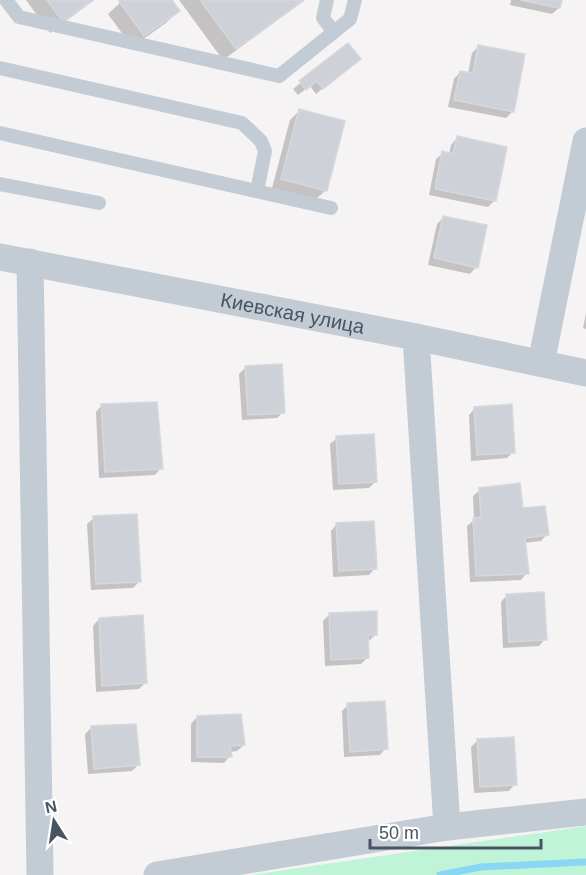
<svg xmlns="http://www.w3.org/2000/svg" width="586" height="875" viewBox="0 0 586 875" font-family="Helvetica,sans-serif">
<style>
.green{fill:#c0f4d8}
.shadow{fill:#0003}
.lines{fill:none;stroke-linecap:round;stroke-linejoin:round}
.stream{stroke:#89d7f5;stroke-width:7}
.building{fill:#ced1d8;stroke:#d6d8de;stroke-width:1.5}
.lane{stroke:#c3ccd5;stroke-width:14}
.street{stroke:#c3ccd5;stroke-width:27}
.labels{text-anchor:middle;stroke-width:6;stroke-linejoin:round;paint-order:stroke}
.street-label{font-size:20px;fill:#485462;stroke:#fff}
</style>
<rect width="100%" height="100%" fill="#f5f3f3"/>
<!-- green -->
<path class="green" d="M586,826V875H251Z"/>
<!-- shadow -->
<path class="shadow" d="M26,0H94L50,33Z
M123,0H171L178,11L166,23L132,47L108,14Z
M179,0H305L223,60Z
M511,0H560L559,8L552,14L510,5Z
M348,45L359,59L316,94L310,86L298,95L293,89Z
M479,46L512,112L506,118L448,107L454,79L460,72L468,74L472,53Z
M299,111L326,190L316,199L272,188L290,120Z
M457,138L495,200L488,207L429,195L436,159L443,153L449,154L451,145Z
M443,218L476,267L470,274L428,265L437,224Z
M586,313V329L583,328Z
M245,368L283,412L277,418L242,420L239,374Z
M102,405L161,468L155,475L99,478L96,412Z
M475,408L513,452L507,458L471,461L469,415Z
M337,438L375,482L369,488L333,490L330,444Z
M480,490L522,510L547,534L541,541L524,543L527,573L521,580L470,582L467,526L474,520L473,496Z
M94,518L139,582L133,588L91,590L87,524Z
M337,524L375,568L369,575L333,577L331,531Z
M507,595L545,639L539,646L503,648L501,602Z
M330,614L376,634L369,641H367V658L361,664L325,666L323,621Z
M99,619L145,683L139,689L96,692L93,626Z
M348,705L386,748L380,755L344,757L342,711Z
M197,717L244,745L237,751L230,752V756L224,763L191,762V724Z
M92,727L139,764L132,771L88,774L85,734Z
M477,741L515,784L509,791L474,793L471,747Z"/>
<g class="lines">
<!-- stream -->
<path class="stream" d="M440,875L481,867L586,862"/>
</g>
<!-- building -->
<path class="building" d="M47,0H92L63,22Z
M121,0H172L180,11L144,36L119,1Z
M200,0H303L236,49Z
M520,0H562L560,8Z
M348,43L361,59L323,89L317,81L306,90L299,81Z
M478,45L525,54L514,112L454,100L460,71L473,73Z
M299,109L345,121L327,191L281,179Z
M457,136L507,147L496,201L435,189L442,151L453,154Z
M443,216L487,225L478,268L434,258Z
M282,364L285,413L248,415L245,366Z
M157,402L163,469L105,472L101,404Z
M512,404L515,453L477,455L474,407Z
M374,434L377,482L339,484L336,436Z
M520,483L523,508L545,506L549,535L525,538L529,574L476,576L473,518L481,517L479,488Z
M137,514L141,582L96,584L93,516Z
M374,521L377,569L339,571L336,523Z
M544,592L547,640L509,642L506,594Z
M377,611V635H368L369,658L331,660L329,613Z
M143,615L147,683L102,686L99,618Z
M385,701L388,749L350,752L347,703Z
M241,714L245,745L230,746L232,757H197V716Z
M136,724L140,765L94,769L91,726Z
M514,737L517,785L480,787L477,739Z"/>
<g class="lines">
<!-- lane -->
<path class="lane" d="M6,0L19,17L279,76L350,19L355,0
M327,0L323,18L334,32
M0,68L242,123L261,141L265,151L257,191
M0,133L331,208
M0,184L99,203"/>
<!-- street -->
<g class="street">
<path id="s1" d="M0,257L416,337L586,373"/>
<path d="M30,262L40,875"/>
<path d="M416,337L447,827"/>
<path d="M541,363L586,141"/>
<path d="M157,875L447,827L586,812"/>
</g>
</g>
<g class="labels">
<!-- street labels -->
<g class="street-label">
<text dy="7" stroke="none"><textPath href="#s1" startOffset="298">Киевская улица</textPath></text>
</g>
</g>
<!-- north arrow -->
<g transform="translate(54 821) rotate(348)" stroke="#ffffff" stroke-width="4.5" paint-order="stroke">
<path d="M0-4.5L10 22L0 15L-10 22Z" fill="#485462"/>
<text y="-9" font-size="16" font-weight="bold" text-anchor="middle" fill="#485462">N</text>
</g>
<!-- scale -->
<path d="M370 839v9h171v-9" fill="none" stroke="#485462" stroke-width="3"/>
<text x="379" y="839" font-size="18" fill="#485462" stroke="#ffffff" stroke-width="4.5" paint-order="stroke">50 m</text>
</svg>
